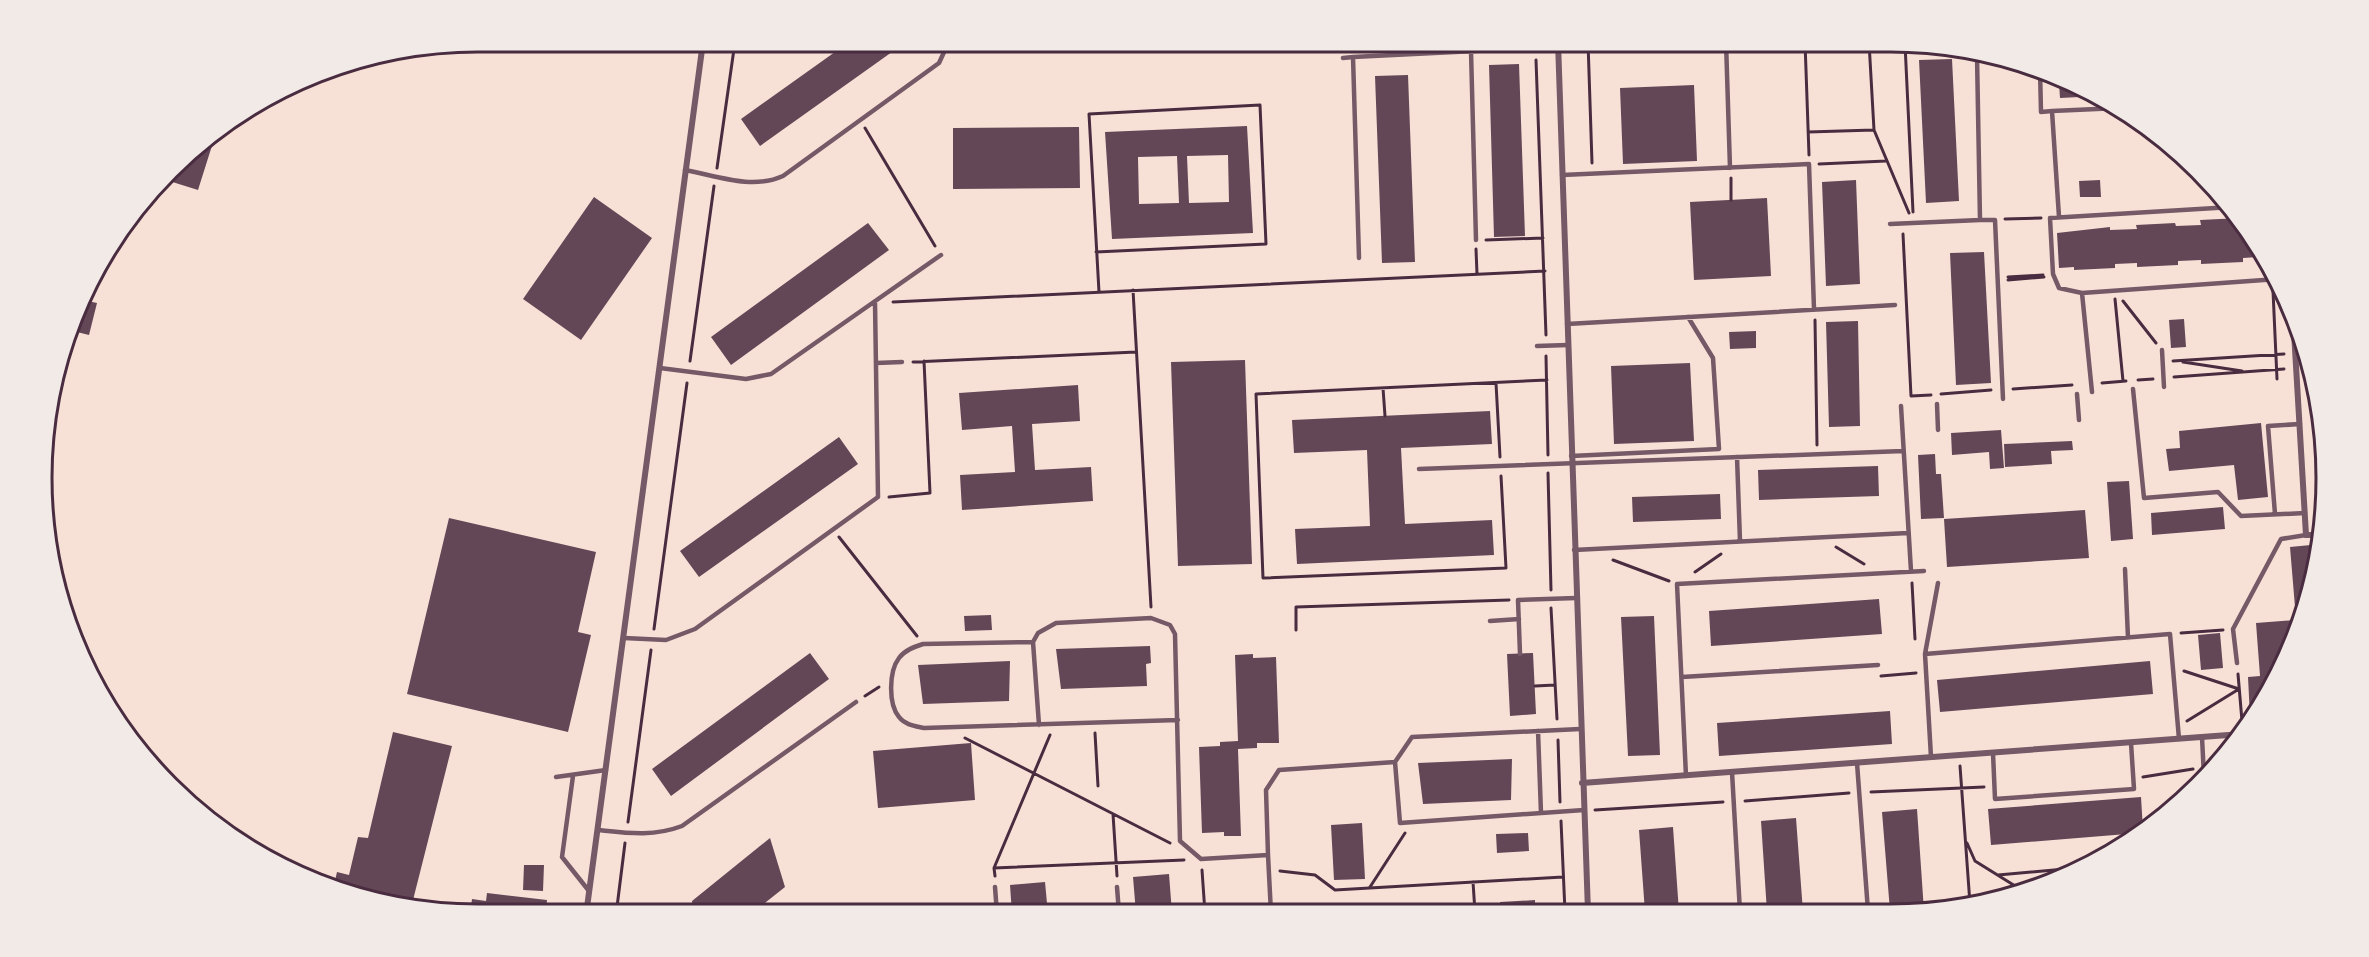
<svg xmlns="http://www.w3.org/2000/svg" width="2369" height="957" viewBox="0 0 2369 957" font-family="'DejaVu Sans',sans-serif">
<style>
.building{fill:#644757;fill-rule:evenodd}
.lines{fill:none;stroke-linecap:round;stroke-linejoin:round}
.path{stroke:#4a2c40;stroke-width:3}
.service{stroke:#755966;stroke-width:4.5}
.minor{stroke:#755966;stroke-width:6}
.rim{fill:none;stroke:#4a2c40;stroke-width:3}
</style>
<rect width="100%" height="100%" fill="#f7e1d7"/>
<!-- building -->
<path class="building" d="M849,42H906L760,146L741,119Z
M1952,59L1959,201L1926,203L1919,60Z
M1519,64L1525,236L1494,237L1489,65Z
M2048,73L2099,96L2060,98L2059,83L2049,84Z
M1408,75L1415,262L1382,263L1375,76Z
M1694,85L1697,161L1623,164L1620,88Z
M1247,126L1253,233L1112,239L1105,132ZM1228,155L1229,202L1189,203L1187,156ZM1177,156L1179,203L1139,204L1138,157Z
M1079,127L1080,188L953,189V128Z
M216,133L198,190L166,180L191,150Z
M1856,180L1860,284L1826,286L1822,182Z
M2100,180L2101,197H2080L2079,181Z
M594,197L652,238L581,340L523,299Z
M1767,198L1771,276L1694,280L1690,202Z
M2240,218L2257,246L2258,257L2243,258V262L2201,264V260L2178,261V265L2137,267V263L2115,264V268L2074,270V267L2059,268L2057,233L2110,227V230L2137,229L2136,225L2175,223L2176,226L2201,225L2200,220Z
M868,223L889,250L731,365L711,337Z
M1984,252L1991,383L1956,385L1950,253Z
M83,300L97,303L89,335L69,330Z
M2184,319L2186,347L2171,348L2169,320Z
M1858,321L1860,426L1829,427L1826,322Z
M1756,331V348L1730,349L1729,332Z
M1245,360L1252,564L1178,566L1171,362Z
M1690,363L1694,441L1614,444L1611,366Z
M1078,385L1080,421L1032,424L1035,470L1091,467L1093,501L962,510L960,475L1015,472L1012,426L962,430L959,393Z
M1490,411L1492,444L1401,448L1405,524L1492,520L1494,555L1297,564L1295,529L1370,526L1367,450L1294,453L1292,420Z
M2261,423L2268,497L2238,500L2234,465L2169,471L2166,449L2180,448L2179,431Z
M2001,430L2004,468L1990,469L1989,452L1952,455L1951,433Z
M839,437L858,464L699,577L680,551Z
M2072,441L2073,450L2051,451L2052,464L2005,467L2004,444Z
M1935,454L1936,474H1941L1944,518L1921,519L1918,455Z
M1878,466L1879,496L1759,500L1758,470Z
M2129,481L2133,539L2111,541L2107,482Z
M1720,494L1721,519L1633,522L1632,497Z
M2223,507L2225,529L2152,535L2151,513Z
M2085,510L2089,558L1947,567L1944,519Z
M449,518L596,552L578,632L591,635L568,732L407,694Z
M2321,544L2304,618L2296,619L2290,547Z
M1879,599L1882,634L1711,646L1709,611Z
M991,615L992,630L965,631L964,616Z
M1654,616L1660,755L1628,756L1621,617Z
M2295,620L2296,635L2255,717H2250L2248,677L2260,676L2256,623Z
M2220,633L2223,668L2201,670L2198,635Z
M1150,646L1151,663L1146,664L1147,686L1061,689L1056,649Z
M810,653L829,679L671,796L652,769Z
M1533,653L1536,714L1510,716L1507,654Z
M1253,654V658L1276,657L1279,743H1257V748L1238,749L1241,836H1224V832L1202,833L1199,747L1220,746V742L1238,741L1235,655Z
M1010,661L1009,701L923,704L918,665Z
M2150,661L2153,694L1940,712L1937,680Z
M1890,711L1892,744L1719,756L1717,723Z
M393,732L452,746L412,904L333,889L337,872L349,875L358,837L368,838Z
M971,743L975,800L878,808L873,751Z
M1512,759L1511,800L1423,804L1418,763Z
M2141,797L2143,830L2139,833L1991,845L1988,809Z
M1917,809L1924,911H1890L1882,812Z
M1796,818L1803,912H1767L1761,821Z
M1362,823L1365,879L1334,880L1331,825Z
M1673,827L1679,912H1645L1639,830Z
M1528,833L1529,851L1497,853L1496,834Z
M770,838L785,887L751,914H693L692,901Z
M524,865H544L543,891L523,890Z
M1169,874L1172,913H1136L1133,877Z
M1045,882L1048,914H1012L1010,885Z
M487,893L547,900L546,915L470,914L472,899L486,901Z
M1535,900V912H1500V902Z"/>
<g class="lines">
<!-- path -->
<path class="path" d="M1588,42L1592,163
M1805,42L1809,155
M1869,42L1874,130L1909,213
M1905,44L1913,212
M1589,49L1716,45
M956,50L1261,42
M1536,60L1546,335
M865,128L935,246
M1808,132L1874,130
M1819,164L1886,161
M717,168L735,42
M1731,178V200
M2005,219L2041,218
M1903,234L1911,396L1931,395
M1486,240L1543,238
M1476,249L1477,274
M1096,252L1266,244L1260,105L1089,114L1099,292
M2008,277L2043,275
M2008,280L2044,277
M1133,290L1151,607
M2273,291L2277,379
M2115,299L2123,381
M2123,301L2156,343
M893,302L1545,271
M1815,320L1817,445
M1546,356L1548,455
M690,361L714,186
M2173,361L2284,354
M913,362L1136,352
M2183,362L2242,371
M2174,377L2284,369
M2138,380L2153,379
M1496,383L1500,457
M2102,383L2126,381
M1383,388L1385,416
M2013,389L2072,385
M1941,394L1991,390
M1548,473L1551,590
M1501,476L1506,568L1263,578L1256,394L1547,380
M889,497L930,493L924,361
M839,537L917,636
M1836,547L1864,564
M1613,560L1669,581
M1695,572L1721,554
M1912,583L1915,639
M1551,608L1557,719
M654,629L687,383
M1296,630V607L1509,600
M2181,633L2223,630
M2184,671L2239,689L2187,721
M2238,674L2242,721
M1881,676L1916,673
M1535,686L1555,685
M865,696L879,687
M2244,721L2254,720
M1095,733L1098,786
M965,738L1170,843
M1558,740L1560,802
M1960,766L1970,904
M2143,777L2193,769
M1871,792L1984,787
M1745,801L1849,793
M1595,810L1723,802
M1113,814L1117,876
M1561,821L1565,912
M628,822L651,650
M1967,843L1975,861L2020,889
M994,868L1184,860
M1202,870L1205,913
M1280,871L1315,875L1335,890L1563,877
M1998,875L2087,867
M995,876L994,868L1050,735
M1473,882L1475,912
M1370,887L1405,833
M616,915L625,843"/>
<!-- service -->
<path class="service" d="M1726,42L1730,168
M1471,51L1476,240
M1343,58L1353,57
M2040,69L2041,112L2052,111
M685,170C717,176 752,190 783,176L939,63L945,50V42
M1562,175L1809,164L1814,309
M2059,217L2052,111L2119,108
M1980,220H1995L2003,399
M1890,224L1980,220L1977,56
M1359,258L1353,57L1558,47
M2082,293L2059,288L2053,274L2050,218L2232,207
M1567,324L1895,305
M1537,346L1568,345
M2162,350L2164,387
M876,363L902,362
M660,368L746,379L771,374L941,255
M2133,389L2144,498L2218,492L2241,516L2305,513
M2092,392L2082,293L2278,279
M2077,394L2079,420
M1937,404L1938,430
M1901,406L1911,571
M1571,456L1719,449L1713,358L1688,317
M1737,457L1740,541
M1419,469L1903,451
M2275,514L2268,426L2300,424
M1574,550L1908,533
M2125,569L2128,638
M1490,621L1519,619
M624,638L666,640L695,629L878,497L875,303
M1033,642L923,644C914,647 905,650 899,658C889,671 888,704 899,717C905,725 915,726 924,728L1178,720
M1520,654L1518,600L1576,598
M1925,654L2170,634L2179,739
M2237,663L2233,629L2281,539L2306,535
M1682,677L1878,665
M1039,725L1033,642L1038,633L1056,623L1151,618L1170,625L1175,634L1180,841L1201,859L1268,855L1266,790L1279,770L1395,762
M1580,729L1412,737L1395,762L1400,823L1584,810
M1538,731L1541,813
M2202,737L2204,777
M1993,753L1995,799L2134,789L2131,743
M1931,757L1925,654L1938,583
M1857,763L1868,911
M2204,767L2214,766
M1732,772L1740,912
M573,776L562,857L589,891
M1686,776L1677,584L1924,571
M556,777L606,770
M598,830C627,833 653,837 682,826L856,702
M1268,855L1271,913
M995,887L997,914
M1117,887L1119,913"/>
<!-- minor -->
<path class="minor" d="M1558,42L1588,912
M2293,315L2306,535H2323
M1582,783L2242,734
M586,915L703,42"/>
</g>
<!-- crop -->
<path d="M0 0H2369V957H0ZM478 52H1890A426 426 0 0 1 2316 478V478A426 426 0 0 1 1890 904H478A426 426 0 0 1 52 478V478A426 426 0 0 1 478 52Z" fill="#f1eae7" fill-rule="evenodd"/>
<path class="rim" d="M478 52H1890A426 426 0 0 1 2316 478V478A426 426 0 0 1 1890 904H478A426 426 0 0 1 52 478V478A426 426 0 0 1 478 52Z"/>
</svg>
